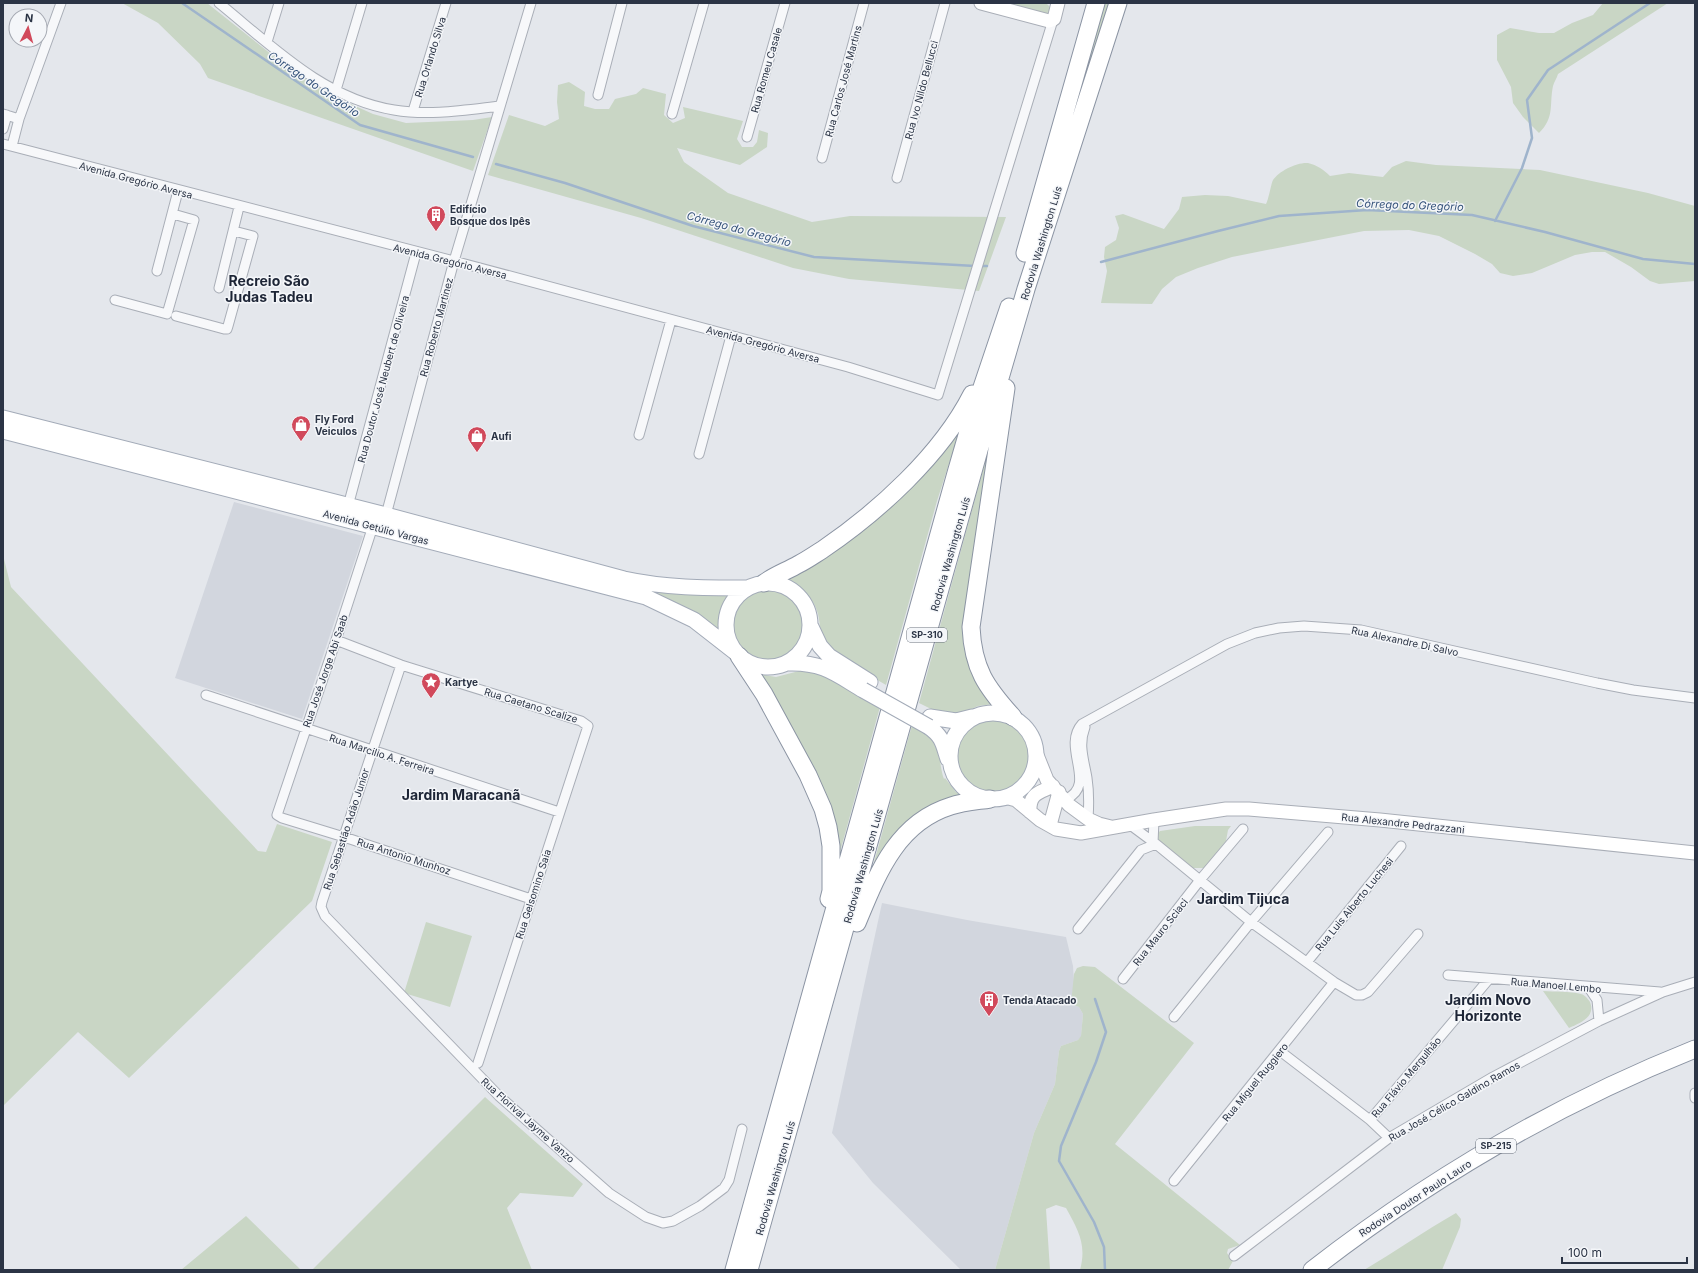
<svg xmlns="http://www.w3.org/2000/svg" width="1698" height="1273" viewBox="0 0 1698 1273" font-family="Inter,sans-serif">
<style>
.built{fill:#d2d6de}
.green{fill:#c9d6c5}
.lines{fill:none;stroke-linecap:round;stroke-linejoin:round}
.stream{stroke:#9fb4cc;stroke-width:2.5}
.street-casing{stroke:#a9aeb7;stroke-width:11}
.secondary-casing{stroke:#a9aeb7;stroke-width:15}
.primary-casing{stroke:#a3abb8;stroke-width:17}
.highway-casing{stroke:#8b94a3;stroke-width:19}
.street{stroke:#f7f8fa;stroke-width:9}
.secondary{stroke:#fff;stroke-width:13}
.primary{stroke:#fff;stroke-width:15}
.highway{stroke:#fff;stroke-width:17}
.primary-bridge-casing{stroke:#a3abb8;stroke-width:17;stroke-linecap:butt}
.primary-bridge{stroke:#fff;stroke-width:15}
.labels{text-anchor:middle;stroke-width:3;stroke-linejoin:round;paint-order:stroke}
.shield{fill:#f4f6f9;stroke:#676e7b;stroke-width:1}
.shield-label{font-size:9px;font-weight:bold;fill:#2b3445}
.street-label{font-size:10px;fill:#2b3445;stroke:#f4f6f9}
.poi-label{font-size:10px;font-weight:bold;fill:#2b3445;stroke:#f4f6f9;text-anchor:start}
.water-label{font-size:11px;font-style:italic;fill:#34527a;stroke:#f4f6f9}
.district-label{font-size:14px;font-weight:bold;fill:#1d2536;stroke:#f4f6f9}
</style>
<rect width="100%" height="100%" fill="#e4e7ec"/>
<!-- built -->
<path class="built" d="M234,502L363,536L302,719L175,678Z
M882,903L967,920L1066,937L1073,966L1074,982L1071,1004L1079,1007L1083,1014L1081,1037L1078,1040L1061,1046L1059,1051L1055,1084L1034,1133L995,1270H961L873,1183L832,1133Z"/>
<!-- green -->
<path class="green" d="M122,3H207L286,66L333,96L373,114L406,123L473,120L492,117L473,171L208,78L200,64L158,23Z
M1000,3H1044L1047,4L1051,8L1048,15Z
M1101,3H1113L1085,88L1078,86Z
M1603,3H1668L1558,74C1557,78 1554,82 1553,86C1549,105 1555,117 1539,133L1523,117L1513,103L1511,87L1497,60V35L1510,28L1539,33H1554L1572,23L1593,15Z
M569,82L585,92L584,106L595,109H609L615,99L636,94L643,88L666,94L664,115L673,123L685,118L683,107L743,121L737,139L742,147H753L757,142L759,130L768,133L767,147L740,165L677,148L684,162L728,193L812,222L850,216L1006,217L979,291L849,279L793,268L641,218L488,175L509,115L545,126L559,119L557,102L558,85Z
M1406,161L1436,165L1540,170L1648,193L1695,206V281L1659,284L1650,281L1631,267L1605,252H1592L1575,255L1532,273L1513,276L1500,273L1492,264L1475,254L1439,236L1409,230L1364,231L1232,257L1198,268L1176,277L1162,289L1152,304L1101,303L1107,271L1104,257L1105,247L1116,240L1119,228L1115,216L1123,214L1164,229L1179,209L1182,197L1205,195L1228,196L1266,204C1269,198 1271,184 1273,180C1279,171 1297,162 1308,163C1317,165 1324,170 1330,176L1349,173L1383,177L1392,167Z
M962,423L937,501L886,685C867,673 836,659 824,640C820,632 820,623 818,614C813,594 797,585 780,577L801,567Z
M986,459H987L964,621L963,639L967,658L993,704L978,706L961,714L933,710L919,703Z
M3,555L11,587L258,851L266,852L277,824L332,842L312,901L129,1078L78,1032L3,1106Z
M641,585L730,595C723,608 721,620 723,634Z
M730 625a38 38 0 1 1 76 0a38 38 0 1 1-76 0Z
M803,670L818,671L880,707L837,863L833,837L754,673L776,677Z
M956 755a37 37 0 1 1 74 0a37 37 0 1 1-74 0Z
M912,725C919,729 926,732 931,737C941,745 939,767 944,779L945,778L956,792L967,799L953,802L876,866H873Z
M1195,826H1231L1228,830L1226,841L1204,868H1193L1157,839V834L1160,831Z
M426,922L472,936L450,1007L404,993Z
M1083,966L1095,967L1194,1043L1115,1144L1240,1245L1228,1249L1227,1253L1233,1261L1228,1270H1080C1087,1244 1078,1230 1066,1208L1056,1205L1046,1209L1050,1270H995L1034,1133L1055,1084L1059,1051L1061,1046L1078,1040L1081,1036L1083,1014L1079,1007L1071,1004L1074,974L1077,968Z
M1543,991C1555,992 1569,991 1581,994C1585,995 1588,999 1590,1002C1596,1017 1580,1023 1569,1028Z
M485,1097L583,1184L573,1197L520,1193L507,1208L532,1270H312Z
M1456,1213L1461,1219L1460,1227L1442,1270H1364C1395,1252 1424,1231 1456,1213Z
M246,1216L301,1270H181Z"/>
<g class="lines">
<!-- stream -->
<path class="stream" d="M182,3L360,125L473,157
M496,164L565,183L693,226L814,257L975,266
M1495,221L1522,168L1532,138L1527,100L1548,70L1650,3
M1101,262L1218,231L1279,216L1367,210L1472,215L1545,232L1643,259L1695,264
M980,266H987
M1095,999L1106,1032L1096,1062L1061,1146L1059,1161L1094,1222L1104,1247L1105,1270"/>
<!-- street casing -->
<g class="street-casing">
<path id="street" d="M219,3C272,46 324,99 394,110C429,116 465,110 500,106
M267,42L279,3
M336,90L362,3
M598,95L622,3
M413,111L446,3
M3,114L19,119
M672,114L704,3
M3,129L7,115
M747,137L785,3
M3,144L454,261L848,367L938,395L1053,20
M12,146L19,119L61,3
M822,158L864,3
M897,178L945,3
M157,271L178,191
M219,288L239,207
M115,300L167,314L194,220L173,214
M176,316L224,329H227L228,326L253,236L234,231
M639,435L671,320
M699,454L731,336
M348,506L416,253
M386,515L454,261L531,3
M373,526L336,640L277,815L282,818L344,837L531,899
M336,640L401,665L581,721L588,726L478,1063
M401,665L322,902L321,907L325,916L499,1096L609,1193L646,1217L663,1223L673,1221L700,1206L724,1188L729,1180L742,1129
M206,695L559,812
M1085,727C1078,745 1084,760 1087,778C1089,791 1089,805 1088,819
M1066,799C1098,785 1061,747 1082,724L1227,644L1255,633L1279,628L1304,626L1361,630L1597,683L1633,690L1695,698
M1129,824L1156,844L1251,922L1334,982L1356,995H1362L1368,992L1418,934
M1153,843L1154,820
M1078,929L1141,850L1156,844
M1307,962L1401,846
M1448,975L1660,992
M1123,979L1200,880L1243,829
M1589,988L1597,1000L1599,1021
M1174,1017L1251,922L1328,832
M1280,1051L1370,1120L1389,1138
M1695,1093V1098
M1370,1120L1489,979
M1174,1181L1334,982
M1234,1256L1389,1138L1493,1077L1599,1021L1663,992L1695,982"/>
</g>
<!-- secondary casing -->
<g class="secondary-casing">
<path id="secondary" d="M981,3L1049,21L1054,19L1058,3
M1037,755L1047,780L1069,805L1088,819L1099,824L1111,827
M1005,797L1016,800L1040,820L1056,829L1081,833L1154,820L1226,809H1249L1380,820L1695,853
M1030,812C1029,793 1039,793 1053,786
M1050,825L1059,792"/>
</g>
<!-- primary casing -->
<g class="primary-casing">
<path id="primary" d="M3,418L386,515L624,579C665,588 705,588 747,588
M3,431L646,597L694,620L735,652
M726 625a42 42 0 1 1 84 0a42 42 0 1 1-84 0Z
M811,627L820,646L829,656L870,682
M789,663C823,662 836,674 863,690
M950 756a43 43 0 1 1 86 0a43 43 0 1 1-86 0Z
M930,717L956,721L972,717
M929,727C943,737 943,744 948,759"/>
</g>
<!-- highway casing -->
<g class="highway-casing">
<path id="highway" d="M1025,253L1096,3
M1006,388L971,627C973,669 986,687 1013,717
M764,583C775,575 787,571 799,564C807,560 814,555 822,550C878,512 941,455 972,394
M739,656L764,694L808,775L823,809L828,827L831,846V891L829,899
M857,923C877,875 896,823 951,806C963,802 977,801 990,799
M734,1270L956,473L974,411L1009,307
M749,1270L981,443L1026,289L1118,3
M1312,1270C1429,1179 1557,1104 1695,1049"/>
</g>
<!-- street -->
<use href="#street" class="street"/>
<!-- secondary -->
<use href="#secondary" class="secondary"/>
<!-- primary -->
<use href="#primary" class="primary"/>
<!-- highway -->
<use href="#highway" class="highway"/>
<!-- primary-bridge casing -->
<g class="primary-bridge-casing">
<path id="primary-bridge" d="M863,690L929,727"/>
</g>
<!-- primary-bridge -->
<use href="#primary-bridge" class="primary-bridge"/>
</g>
<!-- icons -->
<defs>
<g id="building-pin" transform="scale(1)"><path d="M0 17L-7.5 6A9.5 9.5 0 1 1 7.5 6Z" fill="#d1495b" stroke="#f4f6f9"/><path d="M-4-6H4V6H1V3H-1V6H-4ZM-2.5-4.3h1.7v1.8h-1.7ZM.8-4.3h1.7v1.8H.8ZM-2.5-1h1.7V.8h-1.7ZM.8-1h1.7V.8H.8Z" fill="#fff"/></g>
<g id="shop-pin" transform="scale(1)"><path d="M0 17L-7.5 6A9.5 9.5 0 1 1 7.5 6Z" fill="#d1495b" stroke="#f4f6f9"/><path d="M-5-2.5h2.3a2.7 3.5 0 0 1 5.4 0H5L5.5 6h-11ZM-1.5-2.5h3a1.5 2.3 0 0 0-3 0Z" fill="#fff"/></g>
<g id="sight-pin" transform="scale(1)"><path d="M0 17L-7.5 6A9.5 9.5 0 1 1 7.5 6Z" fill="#d1495b" stroke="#f4f6f9"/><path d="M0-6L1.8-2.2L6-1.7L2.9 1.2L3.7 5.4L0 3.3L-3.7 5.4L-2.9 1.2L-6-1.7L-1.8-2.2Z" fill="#fff"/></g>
</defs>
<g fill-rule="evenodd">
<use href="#building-pin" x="436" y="215"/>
<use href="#shop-pin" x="301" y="425"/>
<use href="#shop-pin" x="477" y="436"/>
<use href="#sight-pin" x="431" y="682"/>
<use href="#building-pin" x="989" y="1000"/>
</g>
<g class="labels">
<!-- shield labels -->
<g class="shield">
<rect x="907" y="628" width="40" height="14" rx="3"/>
<rect x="1476" y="1139" width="40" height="14" rx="3"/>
</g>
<g class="shield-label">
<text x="927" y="638">SP-310</text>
<text x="1496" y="1149">SP-215</text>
</g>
<!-- street labels -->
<g class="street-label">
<text transform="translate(430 57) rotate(-73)" y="4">Rua Orlando Silva</text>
<text transform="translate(766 70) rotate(-74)" y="4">Rua Romeu Casale</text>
<text transform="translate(843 81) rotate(-75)" y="4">Rua Carlos José Martins</text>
<text transform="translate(921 90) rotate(-75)" y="4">Rua Ivo Nildo Bellucci</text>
<text transform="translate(136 180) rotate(15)" y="4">Avenida Gregório Aversa</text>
<text transform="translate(1041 243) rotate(-73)" y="4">Rodovia Washington Luís</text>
<text transform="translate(450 261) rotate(14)" y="4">Avenida Gregório Aversa</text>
<text transform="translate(436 327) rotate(-75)" y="4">Rua Roberto Martinez</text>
<text transform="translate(763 344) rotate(15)" y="4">Avenida Gregório Aversa</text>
<text transform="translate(383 379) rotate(-75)" y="4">Rua Doutor José Neubert de Oliveira</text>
<text transform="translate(376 527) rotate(15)" y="4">Avenida Getúlio Vargas</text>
<text transform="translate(950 554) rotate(-74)" y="4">Rodovia Washington Luís</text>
<text transform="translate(1405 641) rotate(12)" y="4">Rua Alexandre Di Salvo</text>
<text transform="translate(325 671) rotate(-71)" y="4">Rua José Jorge Abi Saab</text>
<text transform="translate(531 705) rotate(17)" y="4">Rua Caetano Scalize</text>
<text transform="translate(382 754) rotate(18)" y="4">Rua Marcilio A. Ferreira</text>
<text transform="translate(1403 823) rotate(6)" y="4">Rua Alexandre Pedrazzani</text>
<text transform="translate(346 829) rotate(-72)" y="4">Rua Sebastião Adão Junior</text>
<text transform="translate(404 856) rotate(18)" y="4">Rua Antonio Munhoz</text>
<text transform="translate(863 866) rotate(-74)" y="4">Rodovia Washington Luís</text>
<text transform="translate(533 894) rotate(-72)" y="4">Rua Gelsomino Saia</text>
<text transform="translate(1354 904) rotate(-51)" y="4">Rua Luis Alberto Luchesi</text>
<text transform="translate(1160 932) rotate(-52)" y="4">Rua Mauro Sciaci</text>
<text transform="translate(1556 985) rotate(5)" y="4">Rua Manoel Lembo</text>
<text transform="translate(1406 1077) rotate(-50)" y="4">Rua Flávio Mergulhão</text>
<text transform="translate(1255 1082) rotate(-51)" y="4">Rua Miguel Ruggiero</text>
<text transform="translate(1454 1101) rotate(-30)" y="4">Rua José Célico Galdino Ramos</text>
<text transform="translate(528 1120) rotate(42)" y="4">Rua Florival Jayme Vanzo</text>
<text transform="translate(775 1178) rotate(-74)" y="4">Rodovia Washington Luís</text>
<text transform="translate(1415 1198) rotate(-33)" y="4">Rodovia Doutor Paulo Lauro</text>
</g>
<!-- poi labels -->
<g class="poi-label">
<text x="450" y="213">Edifício<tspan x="450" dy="12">Bosque dos Ipês</tspan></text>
<text x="315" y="423">Fly Ford<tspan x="315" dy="12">Veiculos</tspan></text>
<text x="491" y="440">Aufi</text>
<text x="445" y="686">Kartye</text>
<text x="1003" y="1004">Tenda Atacado</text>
</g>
<!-- water labels -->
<g class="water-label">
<text transform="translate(314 84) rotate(34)" y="4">Córrego do Gregório</text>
<text transform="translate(1410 205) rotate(2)" y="4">Córrego do Gregório</text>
<text transform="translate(739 229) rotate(15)" y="4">Córrego do Gregório</text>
</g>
<!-- district labels -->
<g class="district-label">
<text x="269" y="286">Recreio São<tspan x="269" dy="16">Judas Tadeu</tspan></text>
<text x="461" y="800">Jardim Maracanã</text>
<text x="1243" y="904">Jardim Tijuca</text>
<text x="1488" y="1005">Jardim Novo<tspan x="1488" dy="16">Horizonte</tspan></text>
</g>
</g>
<!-- border -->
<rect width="1698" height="1273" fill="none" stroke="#2b3445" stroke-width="8"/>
<!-- north arrow -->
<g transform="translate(28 28) rotate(6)"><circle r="19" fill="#f4f6f9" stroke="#a4a8b1"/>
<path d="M0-3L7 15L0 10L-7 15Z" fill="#d1495b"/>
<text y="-6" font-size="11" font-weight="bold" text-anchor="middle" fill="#2b3445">N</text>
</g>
<!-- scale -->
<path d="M1562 1257v6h125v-6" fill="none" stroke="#2b3445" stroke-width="2"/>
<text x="1568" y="1257" font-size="12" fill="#2b3445" stroke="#f4f6f9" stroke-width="3" paint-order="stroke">100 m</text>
</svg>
